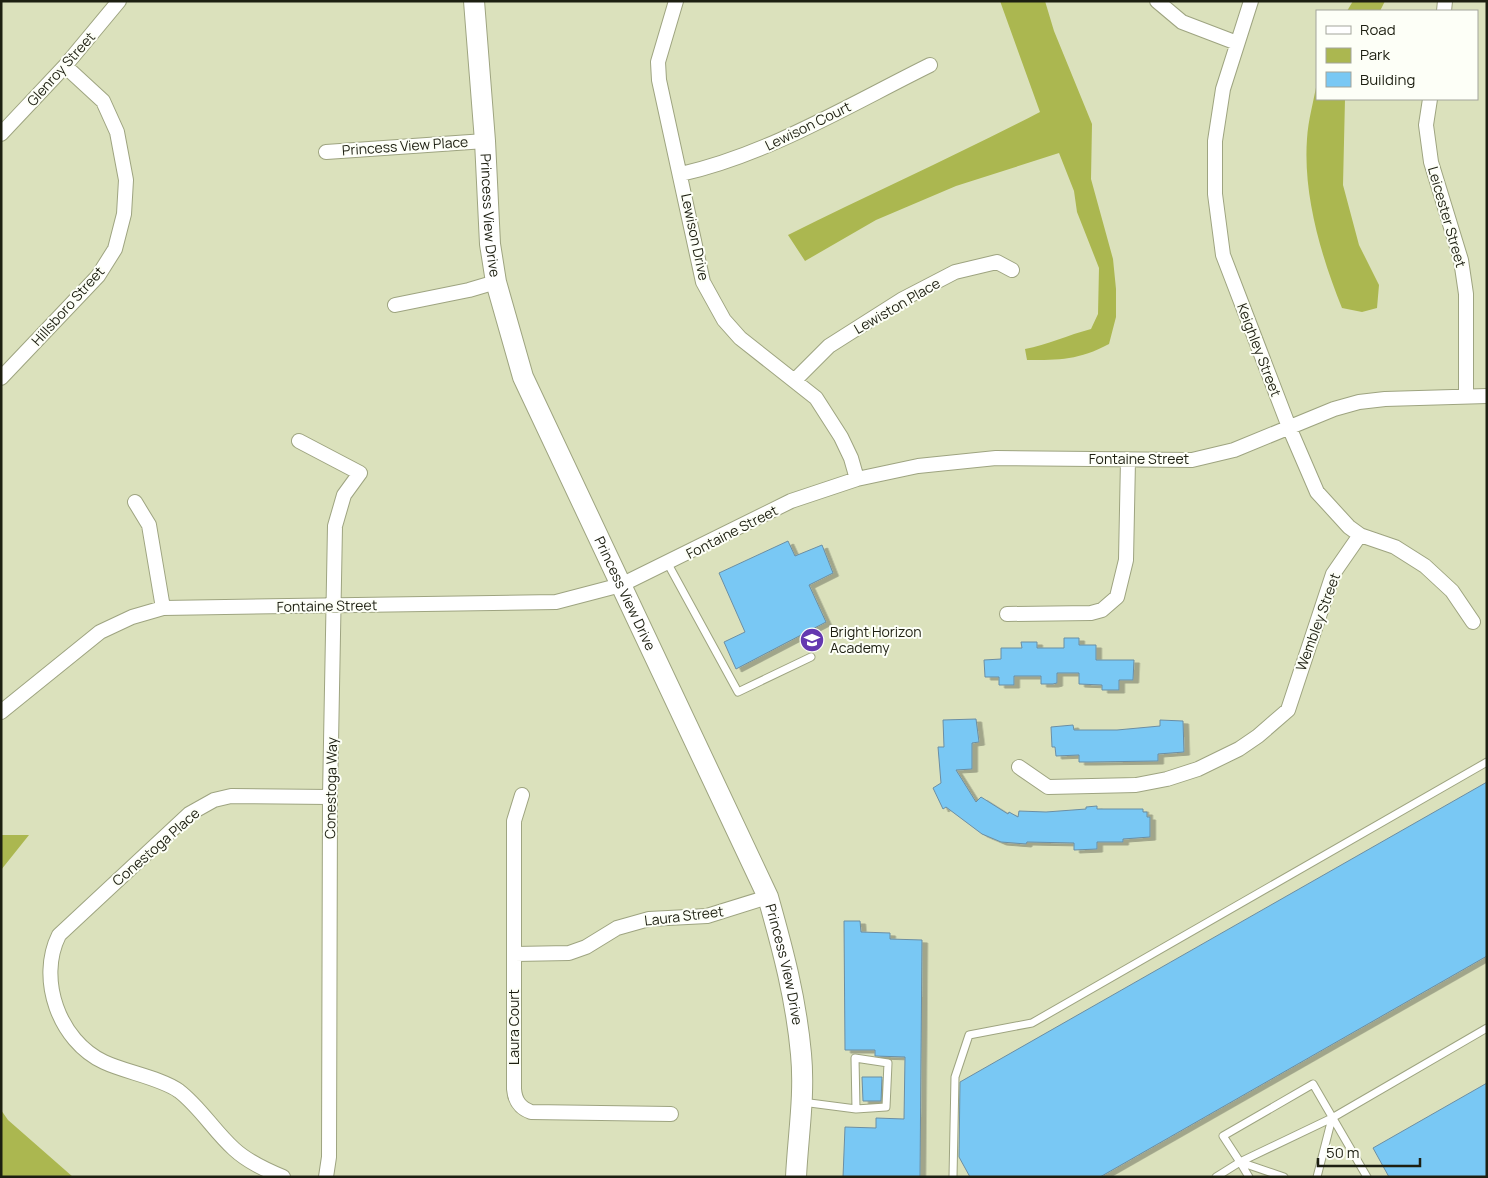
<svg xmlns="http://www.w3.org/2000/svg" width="1488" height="1178" viewBox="0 0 1488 1178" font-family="Manrope,sans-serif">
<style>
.green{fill:#abb750}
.building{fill:#79c8f4;stroke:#6b8ea3;filter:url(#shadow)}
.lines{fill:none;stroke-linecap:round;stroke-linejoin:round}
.lane-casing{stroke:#9ea480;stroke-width:9}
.street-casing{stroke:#9ea480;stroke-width:16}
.secondary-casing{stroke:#9ea480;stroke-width:22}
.lane{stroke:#fff;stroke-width:7}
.street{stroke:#fff;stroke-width:14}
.secondary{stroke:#fff;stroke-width:20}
.labels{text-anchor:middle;stroke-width:4;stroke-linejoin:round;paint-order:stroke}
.street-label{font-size:14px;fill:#1d1f11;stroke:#fdfff7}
.poi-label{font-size:14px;fill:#1d1f11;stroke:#fdfff7;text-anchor:start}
</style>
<defs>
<filter id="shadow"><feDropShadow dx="5.5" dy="3" stdDeviation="0" flood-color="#0004"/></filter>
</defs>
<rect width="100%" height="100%" fill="#dbe1bc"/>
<!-- green -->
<path class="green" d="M1000,1H1045L1054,31L1092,124L1091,179L1113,259L1116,289V317L1109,344C1079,360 1060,360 1027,360L1025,349C1047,345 1068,335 1091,329L1098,314L1099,268L1077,212L1074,191L1059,153L956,186L876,220L805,261L788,235C872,193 957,155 1040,112Z
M1353,1H1385L1380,11H1347Z
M1317,82V99H1345L1343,185L1359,245L1379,285L1377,308L1362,312L1342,308C1321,256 1303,195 1307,139C1308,120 1314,100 1317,82Z
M1,835H29L1,870Z
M1,1110L8,1120L73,1177H1Z"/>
<!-- building -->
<path class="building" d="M788,541L795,556L822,545L833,573L809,585L826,622L736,669L724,642L745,632L719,573Z
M1064,638H1079V645H1096V660H1134L1133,680H1119V690H1102V685L1079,684V673H1057V683L1053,684H1041V676H1014V685H999V677H985L984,660L1001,659V648H1022L1021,642H1037V648H1064Z
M976,719L979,742L972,743V769L956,770L976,802L981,797L1008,814L1009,812L1018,817L1019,811L1046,812L1086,809V807L1097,806V809H1143V812H1147V817H1150V837L1123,839V842H1097V849L1074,850V843L1027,842L1026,844L1001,842L982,834L946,807L943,809L933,788L941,783L938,747H944L943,720Z
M1160,720L1183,721L1184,752L1158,754V761L1091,762H1079V755L1056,756L1055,747H1052L1051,727L1073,725L1074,730H1117L1160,726Z
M1487,782V956L1100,1177H970L959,1157L960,1082Z
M844,921H860L861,932L890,933V939L922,940L920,1177H843L845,1127L876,1128V1118L904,1119L905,1057L875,1056V1050H845Z
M862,1077H882L881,1101H863Z
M1487,1083V1177H1389L1373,1148Z"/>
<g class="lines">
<!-- lane casing -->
<g class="lane-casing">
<path id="lane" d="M668,564L738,692L811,657
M802,1102L856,1109L855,1058L888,1063L886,1107L856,1109
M1240,1162L1332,1118L1487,1028
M953,1177L955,1077L969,1035L1032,1023L1487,762
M1216,1177L1240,1162L1249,1177
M1284,1177L1240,1162L1223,1136L1313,1084L1367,1177
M1317,1177L1332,1118"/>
</g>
<!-- street casing -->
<g class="street-casing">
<path id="street" d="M676,1L658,62L659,80L703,282L724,320L740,338L816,398L841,437L851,458L857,479
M1157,1L1182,22L1237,43
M1251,1L1223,89L1215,141V194L1223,255L1289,427L1317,492L1349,527L1360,535L1395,547L1425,566L1452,591L1473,622
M1444,11L1445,1
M1430,99L1426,125L1431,162L1461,260L1466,294V396
M1,134L65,66L119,1
M326,152L485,141
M681,174C769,154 849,105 930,65
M395,305L469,290L496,282
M1,378L98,276L115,249L124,214L126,180L117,132L103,101L65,66
M795,380L829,346L903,299L955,272L997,262L1012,270
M299,441L360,473L344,495L335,526L330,797L329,1157L326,1177
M135,502L149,525L163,608
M1007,614L1091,613L1102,610L1117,597L1126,560L1128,460
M1,712L100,632L132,617L163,608L556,602L621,585L791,501L857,479L918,466L996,458L1192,460L1234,450L1334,409L1359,402L1385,399L1487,396
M1019,767L1048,787L1136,785L1167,779L1198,769L1239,749L1258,736L1288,710L1333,574L1360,535
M522,795L514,821V1089C515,1101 520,1108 531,1112L671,1114
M515,954L569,953L586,947L617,928L649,919L707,916L768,897
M283,1177C266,1170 248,1162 234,1149C214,1131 200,1107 179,1091C161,1078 125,1072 104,1062C59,1041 37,979 59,935L189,814L214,800L231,796L330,797"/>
</g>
<!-- secondary casing -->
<g class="secondary-casing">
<g id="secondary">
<path id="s1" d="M474,1L485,141L490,244L496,282L523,377L768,897C783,950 796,999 801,1054C805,1095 798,1136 796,1177"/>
</g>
</g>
<!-- lane -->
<use href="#lane" class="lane"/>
<!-- street -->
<use href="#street" class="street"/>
<!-- secondary -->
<use href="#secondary" class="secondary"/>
</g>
<!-- icons -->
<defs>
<g id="school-disc" transform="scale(1.25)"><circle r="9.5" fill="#6438b0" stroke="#fdfff7"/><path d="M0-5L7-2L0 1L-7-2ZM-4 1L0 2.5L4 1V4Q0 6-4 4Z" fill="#fff"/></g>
</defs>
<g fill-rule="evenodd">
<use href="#school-disc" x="812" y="640"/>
</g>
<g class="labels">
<!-- street labels -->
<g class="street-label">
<text transform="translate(61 69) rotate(-48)" y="5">Glenroy Street</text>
<text transform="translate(808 126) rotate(-26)" y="5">Lewison Court</text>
<text transform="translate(405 146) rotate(-4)" y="5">Princess View Place</text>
<text dy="5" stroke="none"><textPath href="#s1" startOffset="215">Princess View Drive</textPath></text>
<text transform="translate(1447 217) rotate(74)" y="5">Leicester Street</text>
<text transform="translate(695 237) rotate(78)" y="5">Lewison Drive</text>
<text transform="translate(68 306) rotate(-48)" y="5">Hillsboro Street</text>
<text transform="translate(897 306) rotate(-30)" y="5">Lewiston Place</text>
<text transform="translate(1259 350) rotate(69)" y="5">Keighley Street</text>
<text x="1139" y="464">Fontaine Street</text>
<text transform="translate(732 532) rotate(-27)" y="5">Fontaine Street</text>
<text dy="5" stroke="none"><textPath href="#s1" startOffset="620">Princess View Drive</textPath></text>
<text transform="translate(327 606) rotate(-1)" y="5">Fontaine Street</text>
<text transform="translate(1318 622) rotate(-70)" y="5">Wembley Street</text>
<text transform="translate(331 788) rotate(-89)" y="5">Conestoga Way</text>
<text transform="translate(156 847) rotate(-41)" y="5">Conestoga Place</text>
<text transform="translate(684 916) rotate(-7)" y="5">Laura Street</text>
<text dy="5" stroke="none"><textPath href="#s1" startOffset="1025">Princess View Drive</textPath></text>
<text transform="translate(514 1027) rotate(-90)" y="5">Laura Court</text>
</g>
<!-- poi labels -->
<g class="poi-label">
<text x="830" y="637">Bright Horizon<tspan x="830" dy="16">Academy</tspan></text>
</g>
</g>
<!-- border -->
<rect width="1488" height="1178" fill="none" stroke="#1d1f11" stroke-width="5"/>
<!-- legend -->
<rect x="1316" y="10" width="162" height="90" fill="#fdfff7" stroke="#a3a59b"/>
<rect x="1326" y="26" width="25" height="8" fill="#ffffff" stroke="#a3a59b"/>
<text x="1360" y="35" font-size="15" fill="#1d1f11">Road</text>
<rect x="1326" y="48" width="25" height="15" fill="#abb750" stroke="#a3a59b"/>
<text x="1360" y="60" font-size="15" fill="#1d1f11">Park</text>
<rect x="1326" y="72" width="25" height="15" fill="#79c8f4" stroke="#a3a59b"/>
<text x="1360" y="85" font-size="15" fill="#1d1f11">Building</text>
<!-- scale -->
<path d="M1318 1158v8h102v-8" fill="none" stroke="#1d1f11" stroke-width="2.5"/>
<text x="1326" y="1158" font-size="15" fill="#1d1f11" stroke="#fdfff7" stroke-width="4" paint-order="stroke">50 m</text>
</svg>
